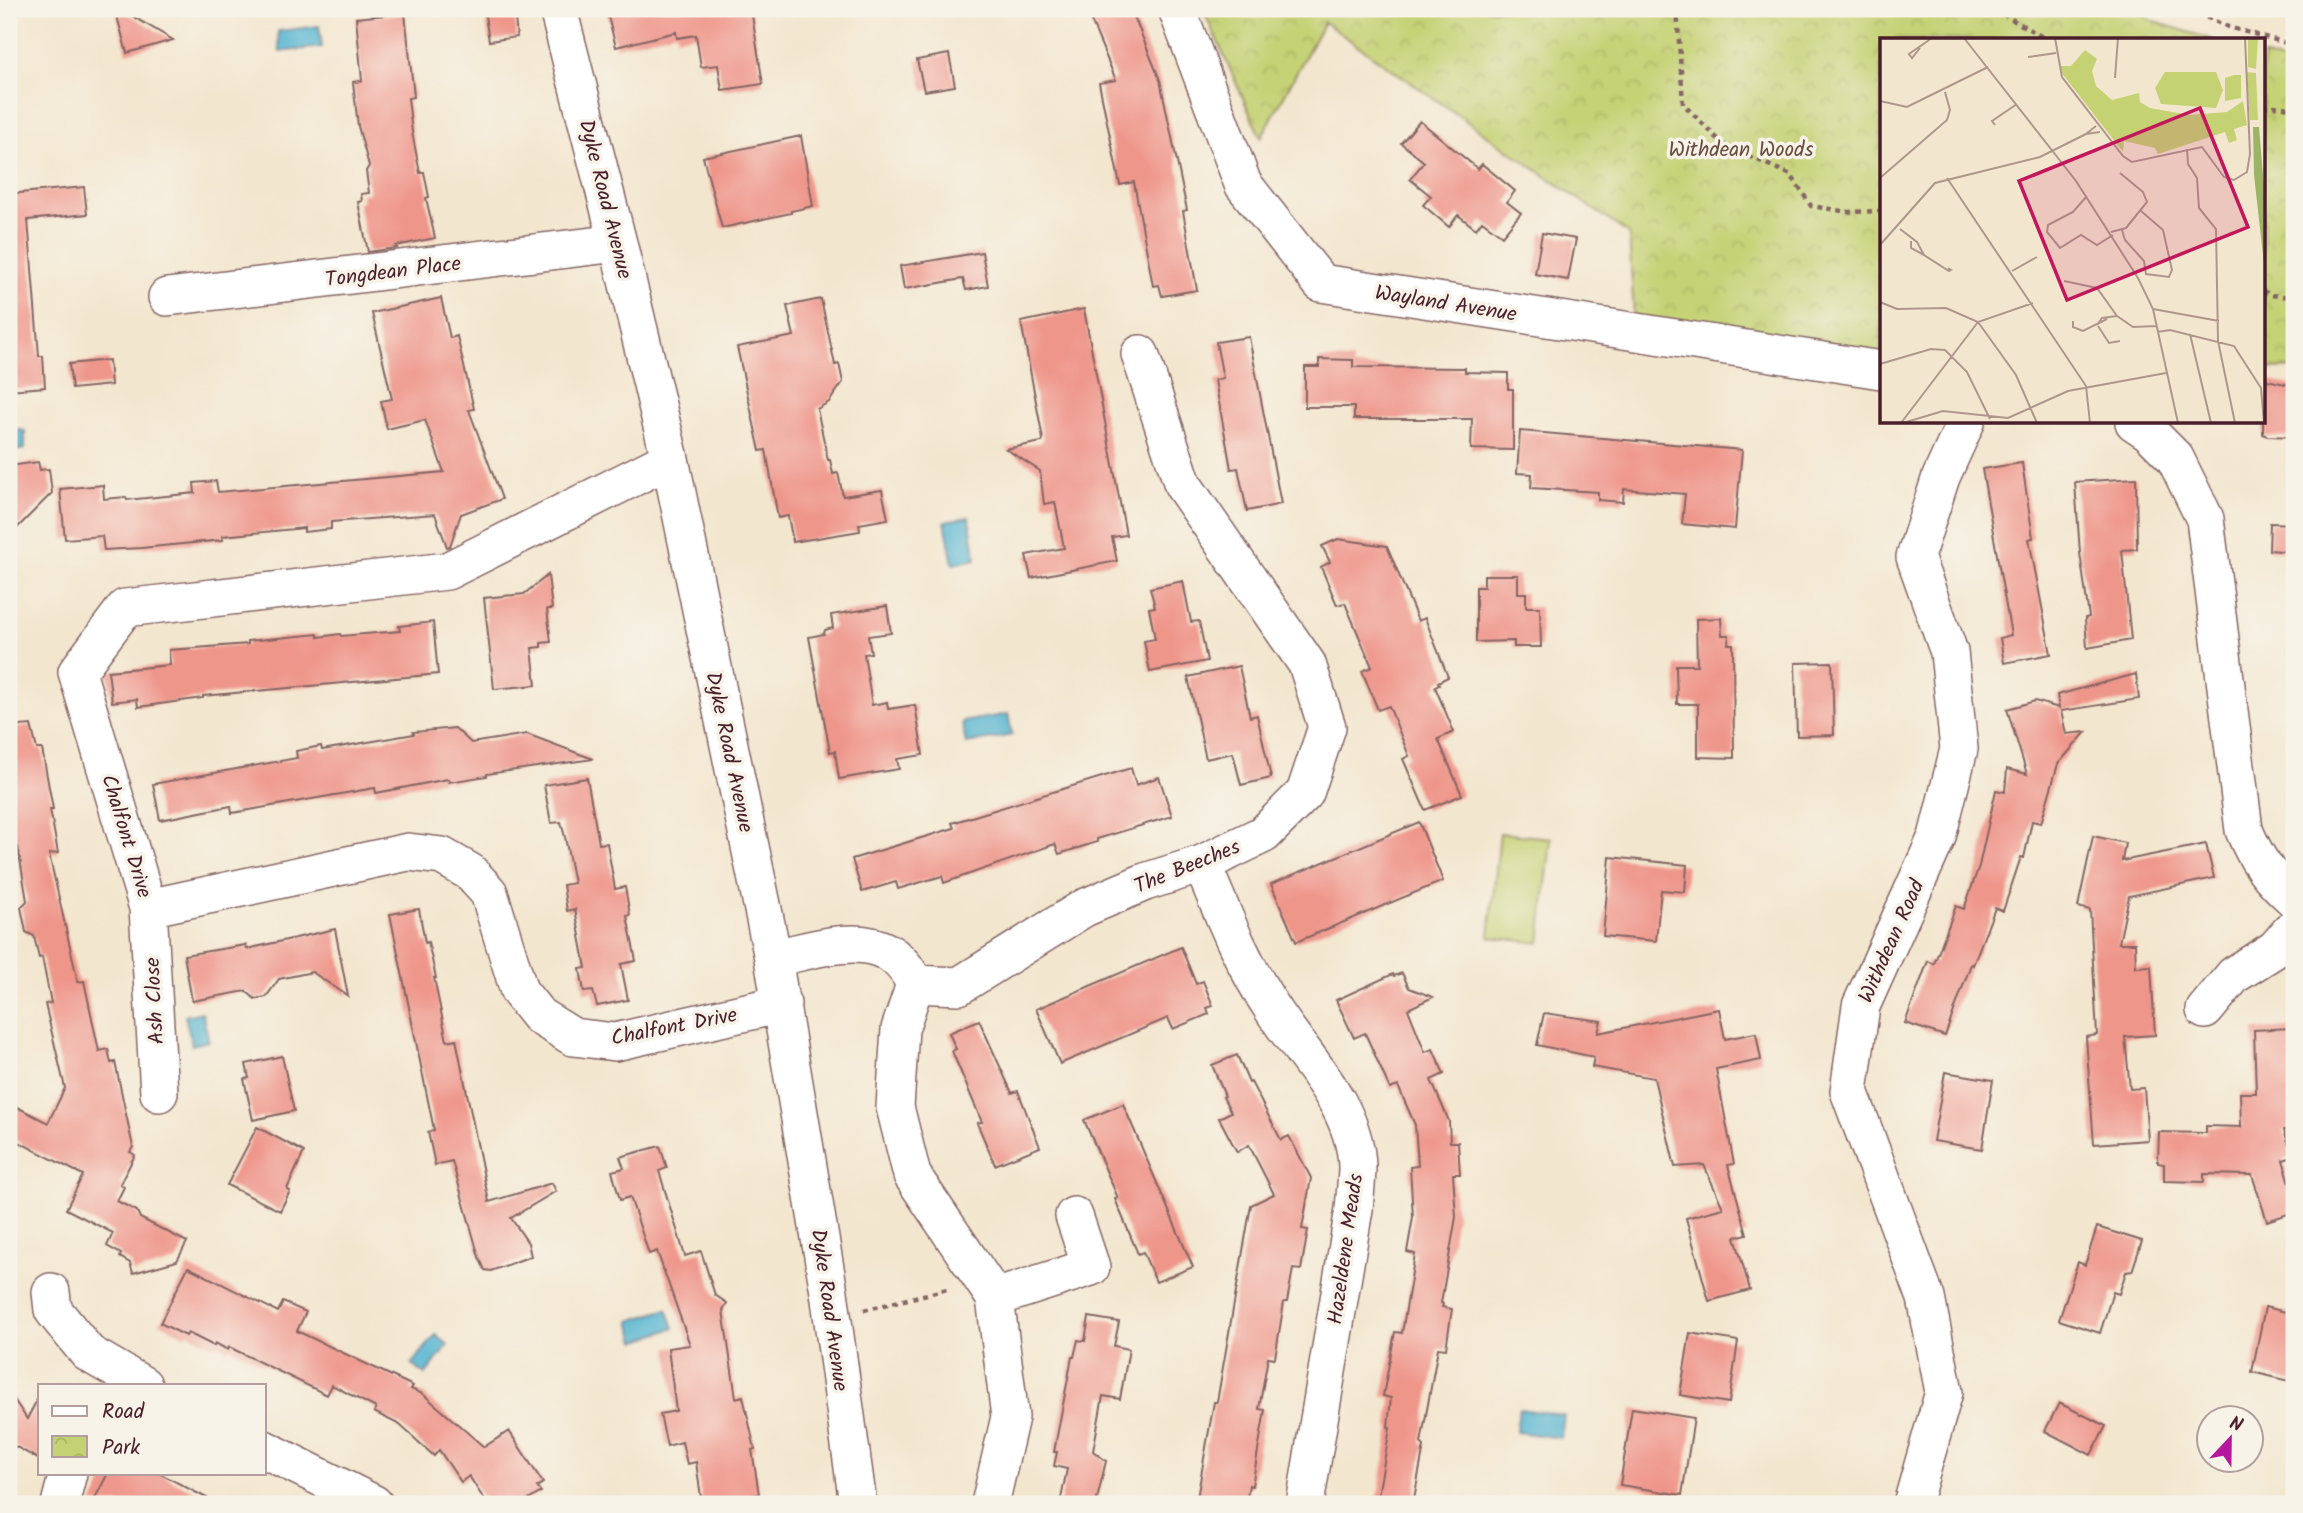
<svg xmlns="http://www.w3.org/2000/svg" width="2303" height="1513" viewBox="0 0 2303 1513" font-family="Kalam,sans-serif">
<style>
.park{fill:url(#park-crowns);stroke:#887850;stroke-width:2}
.pitch{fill:#c5d274;stroke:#887850;stroke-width:2}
.water{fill:#51b3d0;stroke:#4e697e;stroke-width:2}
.building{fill:#ef968b}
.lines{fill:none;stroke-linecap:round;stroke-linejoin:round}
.minor-casing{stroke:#856564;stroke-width:40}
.path{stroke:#856564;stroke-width:4.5;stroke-dasharray:5 5;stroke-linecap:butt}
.minor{stroke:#fff;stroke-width:37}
.labels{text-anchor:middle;stroke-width:7;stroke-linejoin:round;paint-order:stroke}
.park-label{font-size:21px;fill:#694c3d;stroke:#f7f3e8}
.street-label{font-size:21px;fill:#4a1f2b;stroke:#f7f3e8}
.inset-road{fill:none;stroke:#af968d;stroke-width:2}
.view{fill:#c2185b;fill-opacity:0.15;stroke:#c2185b;stroke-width:3.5}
.inset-edge{fill:none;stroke:#4a1f2b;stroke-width:3.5}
</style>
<defs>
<pattern id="park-crowns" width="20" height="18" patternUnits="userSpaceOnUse" patternTransform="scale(1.75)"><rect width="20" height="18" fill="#c5d274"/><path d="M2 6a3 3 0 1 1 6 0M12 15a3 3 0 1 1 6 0" fill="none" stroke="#abb465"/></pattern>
</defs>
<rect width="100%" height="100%" fill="#f7f3e8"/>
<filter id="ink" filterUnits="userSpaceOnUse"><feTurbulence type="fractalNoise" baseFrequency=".0143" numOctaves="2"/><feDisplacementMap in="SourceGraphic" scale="14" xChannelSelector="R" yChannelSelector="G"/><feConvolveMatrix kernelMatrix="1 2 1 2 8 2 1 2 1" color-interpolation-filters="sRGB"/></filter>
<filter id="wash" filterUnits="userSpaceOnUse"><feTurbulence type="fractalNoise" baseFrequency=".00686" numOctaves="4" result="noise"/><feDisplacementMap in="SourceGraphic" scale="28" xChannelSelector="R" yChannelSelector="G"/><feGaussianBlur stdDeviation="1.57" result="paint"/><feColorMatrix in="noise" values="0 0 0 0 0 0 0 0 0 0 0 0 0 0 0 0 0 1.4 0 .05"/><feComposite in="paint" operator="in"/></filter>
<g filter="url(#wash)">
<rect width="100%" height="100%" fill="#f3e6cf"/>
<!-- park -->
<path class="park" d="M1203,9H2134L2155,22L2214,40H1881V358L1634,318L1629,234L1324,22L1261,138Z
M2263,56L2294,66V368L2263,369Z"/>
<!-- pitch -->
<path class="pitch" d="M1500,833L1551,838L1540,943L1489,937Z"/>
<!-- water -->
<path class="water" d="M319,26L322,47L280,52L278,31Z
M9,428L25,431V449L9,451Z
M969,517L976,559L953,564L945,521Z
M1008,714L1012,735L966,744L962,722Z
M202,1012L209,1041L192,1045L185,1016Z
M667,1309L674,1328L636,1341L630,1321Z
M436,1335L448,1345L425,1375L412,1364Z
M1519,1409L1564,1415L1561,1438L1516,1432Z"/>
<g id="blocks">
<!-- building -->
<path class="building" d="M115,9H120L173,40L127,53Z
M484,9H514L517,37L489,41Z
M606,9H751L763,84L722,90L718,65L701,67L696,35L677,38L676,32L616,47Z
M1086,9H1131L1160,80L1187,210L1183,211L1197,290L1162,296L1159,285L1153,286L1134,182L1120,185L1099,83L1116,80Z
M405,13L414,97L408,98L412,132L420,173L424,172L429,197L426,198L435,238L396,246L397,248L368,252L358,202L362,201L361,194L369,193L366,171L369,166L358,126L353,82L362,81L356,18Z
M949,54L955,86L924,91L917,60Z
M1420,121L1478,169L1482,164L1515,191L1507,202L1521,213L1502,236L1482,221L1476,229L1458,215L1449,227L1423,205L1431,196L1410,179L1424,162L1401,143Z
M801,136L813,206L791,211V213L722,228L703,157Z
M84,187L87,214L28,220L39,356H43L45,387L9,390V194Z
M1542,233L1576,239L1568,280L1535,274Z
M982,252L988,286L966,290L963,279L904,289L900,266Z
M441,298L450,338L457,336L474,409L469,410L502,499L461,514L450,546L447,547L435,514L331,522V529L304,532V528L222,536L223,540L141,548L104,550L102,536L65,539L60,489L103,485L104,499L126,497L127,500L195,493L194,483L216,481L218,492L444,472L425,420L387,429L381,401L392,399L372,313Z
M821,299L835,365L839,364L843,382L829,402L817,409L828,460H830L833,474L838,473L843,496L882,490L888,519L859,524L860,531L793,542L788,516L778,518L766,450L760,451L737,347L794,336L787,306Z
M1084,309L1126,535L1112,537L1117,561L1031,578L1026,555L1064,548L1055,502L1044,504L1040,471L1006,449L1042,442L1043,439L1021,322Z
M1249,337L1281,504L1247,511L1238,468L1231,469L1215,380L1223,378L1216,342Z
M1319,359L1353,360V367L1465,368V372L1508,373V389H1513V450L1471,449L1472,419H1354V407H1305V367H1319Z
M109,360L111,385L72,389L69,364Z
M2263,379L2294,386V437L2267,436L2263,434Z
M1520,431L1742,450L1735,529L1682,524L1685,494L1624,489L1623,502L1598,500V492L1531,488L1532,474L1517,473Z
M38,462L40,470L49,469L52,493L9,536V466Z
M2022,463L2033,538L2029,539L2051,654L2004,663L2000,638L2011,635L1982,469Z
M2136,478L2137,549L2122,550L2131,640L2087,648L2085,618L2089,617L2080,553L2075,482Z
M2270,523L2294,524V552L2269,550Z
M1338,539L1387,546L1418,621L1425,618L1448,677L1438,682L1439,685L1435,687L1454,732L1438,739L1462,795L1425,810L1403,759L1409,756L1389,706L1378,710L1362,671L1372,667L1345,603L1337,605L1321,567L1330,562L1322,546Z
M548,575L552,609H547L551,642L541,643V647L532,648L536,685L494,689L484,598L524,594Z
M1484,575H1518V593H1526V607H1540L1541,647H1514V641L1476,642V587H1484Z
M1183,581L1191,622L1199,621L1207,661L1150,672L1144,641L1155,639L1149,608L1155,607L1150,588Z
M887,606L891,633L868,636L871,653L864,654L872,705L887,702L888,709L915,705L923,755L897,759L899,769L839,779L835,751L830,752L809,637L824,634L825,630L833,628L831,615Z
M1721,618L1722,635H1729L1728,644H1733L1734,758L1698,757V704H1677L1676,665H1697L1696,619Z
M433,622L438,674L203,696V698L138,707L137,699L112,702L108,671L170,665L169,650L248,644V641L318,634V637L340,634L341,636L400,631L399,626Z
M1832,662L1834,735L1797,736L1795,663Z
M1239,666L1250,717L1257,715L1271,778L1241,785L1233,753L1206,759L1188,677Z
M2136,674L2139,699L2061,711L2066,734L2086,732L2058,764L2041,823L2032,821L2024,858L2021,857L2003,911L1995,908L1973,965L1971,964L1945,1036L1905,1023L1928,961L1934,964L1956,906L1964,909L1979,866L1996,790L2005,792L2007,769L2027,774L2007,709L2035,701L2059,708L2057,695Z
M31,725L37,749H42L53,809H50L58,853L49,854L78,982L84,981L99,1051L108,1049L111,1063L115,1062L133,1147L130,1152L135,1155L120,1184L124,1187L117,1201L137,1211L140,1218L187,1242L177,1261L133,1273L130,1263L120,1257L121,1254L107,1246L113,1233L66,1209L83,1175L9,1137V1103L48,1123L65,1088L45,1004L51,1003L42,957L39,958L34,936L26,932L21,907L27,901L18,847L9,849V727Z
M455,728L471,743L527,734L593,759L487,774V776L449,782L448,779L376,793L375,788L232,813L231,806L160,820L153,784L297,758L296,751L321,746L322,750L414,734L413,732Z
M1131,768L1136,785L1159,777L1172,816L1097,839V842L1059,854L1055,844L944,883L942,876L898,889L896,882L862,892L852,859L954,828L952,823Z
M587,778L599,844L607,843L615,889L625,887L630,915L627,916L636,961L621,964L628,1000L597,1006L593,991L584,992L580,969L586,968L575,909L567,911L563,885L574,883L565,837L561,822L551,823L544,785Z
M1419,822L1443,881L1296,942L1271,884Z
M2093,836L2125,843L2122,861L2206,844L2214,878L2129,896L2119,943H2135L2136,967L2151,966L2155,1035L2125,1037L2130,1089L2144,1088L2148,1140L2094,1144L2086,1037L2097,1035L2090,910L2078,907Z
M1610,857L1687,865L1685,892L1661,890L1656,941L1603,936Z
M419,909L425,943L428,942L436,978H434L447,1041L456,1039L489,1202L552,1183L556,1191L511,1218L528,1243L531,1256L491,1271L485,1270L479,1257L452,1161L435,1165L428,1132L434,1130L390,914Z
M335,929L348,996L312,972L279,979L266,997L255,999L246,991L192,1001L184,955L246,945L247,949Z
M1181,947L1196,984L1203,981L1213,1006L1207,1008L1209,1014L1173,1029L1168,1018L1060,1064L1036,1009Z
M1402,973L1409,988L1433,997L1408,1009L1425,1052L1433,1049L1444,1074L1431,1080L1449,1121L1450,1142H1458L1460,1174H1453L1456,1217L1441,1303L1443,1304L1442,1307L1452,1309L1446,1349L1438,1348L1421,1443L1424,1446L1413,1504L1377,1501L1390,1428L1388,1427L1391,1398L1383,1396L1395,1332L1402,1333L1415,1254L1407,1252L1413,1217L1410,1167L1418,1166L1415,1125L1398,1086L1390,1089L1365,1033L1354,1038L1336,1000L1393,974L1394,976Z
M1719,1009L1725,1039L1756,1033L1761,1060L1716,1069L1734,1164L1728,1165L1747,1234L1735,1237L1750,1290L1709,1301L1686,1218L1723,1208L1704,1165L1675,1167L1654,1078L1592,1067L1594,1057L1537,1045L1544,1013L1601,1021L1598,1033Z
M979,1020L1012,1093L1018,1091L1040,1147L995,1165L977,1123L982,1122L952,1051L956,1049L949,1033Z
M2291,1028L2294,1129L2284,1130L2293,1157L2283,1160L2294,1196V1212L2267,1221L2252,1175L2204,1174V1182L2164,1181V1164L2158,1163L2159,1132L2206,1133V1126L2241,1127L2240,1093H2256L2254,1030Z
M1237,1055L1249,1083L1251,1082L1281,1140L1289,1136L1311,1178L1302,1229L1308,1230L1301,1270L1293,1269L1287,1302H1284L1275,1358L1268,1357L1259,1409L1265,1410L1252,1486L1249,1485L1246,1504H1196L1214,1402H1217L1251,1205L1274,1194L1249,1145L1237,1152L1219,1118L1231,1112L1223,1097L1225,1096L1212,1065Z
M282,1056L294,1111L253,1120L244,1079L249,1078L246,1064Z
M1945,1072L1993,1080L1982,1149L1933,1141Z
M1123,1104L1193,1267L1156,1282L1143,1252L1138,1254L1115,1199L1118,1198L1084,1120Z
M257,1127L304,1152L287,1189L290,1191L280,1211L227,1185Z
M660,1146L667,1168L659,1171L685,1256L701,1251L715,1295L727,1303L723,1310L736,1398L743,1396L755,1449L752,1450L759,1494L749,1496L750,1504H702L696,1462L687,1464L682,1442L667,1446L660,1414L676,1411L668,1348L690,1345L657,1251L649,1254L630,1197L620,1200L612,1171L624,1168L620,1157Z
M2097,1227L2142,1241L2132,1271L2126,1272L2119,1294L2113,1292L2100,1333L2059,1320L2078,1262L2085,1265Z
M188,1267L278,1312L283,1302L306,1312L297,1331L413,1386L411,1389L423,1394L484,1447L509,1431L543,1483L537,1487L541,1492L522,1504H487L469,1476L461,1482L439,1450L434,1456L400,1425L374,1412L376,1408L332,1385L327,1395L229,1347L228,1350L215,1343L214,1346L188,1333L186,1336L160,1323Z
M2265,1307L2294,1314V1382L2252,1372Z
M1089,1317L1119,1322L1114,1346L1129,1349L1120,1399L1103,1396L1093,1451L1106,1461L1096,1504H1060L1067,1469L1054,1466L1057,1452H1054L1072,1357H1074L1078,1340L1085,1341Z
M1690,1333L1738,1341L1729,1403L1680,1395Z
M9,1392L27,1419L40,1394V1460L9,1443Z
M2059,1403L2106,1426L2091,1455L2045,1431Z
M1632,1408L1694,1418L1682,1495L1620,1485Z
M108,1473H159L218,1504H92Z"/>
</g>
</g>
<g filter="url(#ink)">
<use href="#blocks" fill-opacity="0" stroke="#856564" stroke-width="2"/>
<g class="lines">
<!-- minor casing -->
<g class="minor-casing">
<path id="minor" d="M558,9L618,243L670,459L773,958L829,1292L858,1504
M1177,9L1243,184L1321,283L1881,370
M167,297L618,243
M2134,422L2149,432L2175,458L2205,519L2244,830C2256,860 2270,878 2294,899
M670,459L447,571L125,608L77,672L148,908L408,852L442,856L470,872L489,893L519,991L539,1016L573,1037L615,1042L782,1004
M1202,864C1223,914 1242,963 1272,1008C1303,1057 1355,1105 1357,1166C1357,1180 1355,1195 1354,1209L1305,1504
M148,908L159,1093
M773,958C825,948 886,922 915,984L959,986L1084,908L1145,882L1202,864L1264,834L1305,793L1327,727L1307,664L1183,485L1140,354
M915,984L900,1029L895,1107L912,1175L995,1298L1010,1417L990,1504
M2205,1010L2234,975L2275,949L2294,927
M51,1292L53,1310L88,1353L143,1385
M995,1298L1091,1267L1074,1216
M264,1449L374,1504
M60,1504L68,1473
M1912,1504L1944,1392L1926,1298L1849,1091L1861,1006L1937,837L1959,749L1949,652L1915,557L1941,477L1966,422"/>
</g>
<!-- path -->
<path class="path" d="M1677,9L1683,104L1724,145L1791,175L1811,206L1849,212L1881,211
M1994,9L2048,40
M2188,9L2228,27L2294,45
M2263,105L2294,108
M2263,291L2270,295L2294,297
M864,1310L951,1288"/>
<!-- minor -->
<use href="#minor" class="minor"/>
</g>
</g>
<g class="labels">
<!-- park labels -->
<g class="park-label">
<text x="1741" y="156">Withdean Woods</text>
</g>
<!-- street labels -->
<g class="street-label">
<text transform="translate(606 199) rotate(76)" y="7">Dyke Road Avenue</text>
<text transform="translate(393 271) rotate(-7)" y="7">Tongdean Place</text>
<text transform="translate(1446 303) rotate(9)" y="7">Wayland Avenue</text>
<text transform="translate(730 752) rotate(78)" y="7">Dyke Road Avenue</text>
<text transform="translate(127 836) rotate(73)" y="7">Chalfont Drive</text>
<text transform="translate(1187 866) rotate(-22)" y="7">The Beeches</text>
<text transform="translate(1891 941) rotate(-66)" y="7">Withdean Road</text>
<text transform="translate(154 1001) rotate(-93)" y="7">Ash Close</text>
<text transform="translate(674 1026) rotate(-11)" y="7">Chalfont Drive</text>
<text transform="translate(1345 1249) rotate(-82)" y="7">Hazeldene Meads</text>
<text transform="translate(830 1310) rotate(82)" y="7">Dyke Road Avenue</text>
</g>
</g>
<!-- overview -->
<g transform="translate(1880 38)">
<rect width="385" height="385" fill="#f3e6cf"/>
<path d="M373,89H379L385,162V235L374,137Z" fill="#9cb466"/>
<path d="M368,0H378L376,31L368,29ZM205,12L217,21L212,33L216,48L232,62L259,55L260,64L270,70L309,77L347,74L363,63L367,87L354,91L357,102L349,105L345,94L278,116L275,110L244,103L243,114L181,34L180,28H191ZM366,34L376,35L378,82H370Z" fill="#c5d274"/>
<path d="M285,34H336L343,52L336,70L281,66L275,50ZM354,37H361V60L345,63V40Z" fill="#c5d274"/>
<path class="inset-road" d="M84,0L196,143L258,240L273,271L298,385M175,0L182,39L243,118L252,124L322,109L344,139L354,142L367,134L370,116L365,0M40,10L32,20L29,16L52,0M148,19L176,15M235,40L238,0M0,63L27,69L108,29M115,87L112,83L137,66M216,88L206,96L220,94M307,111L308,126L317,140L319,170L336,191L338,303L355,385M0,140L67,82L70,72L65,54M67,140L206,348L210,385M207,158L193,174L168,187L167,194L180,210L201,197L217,207L233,197M20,191L37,204L44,217L69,233L71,232L68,230M242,192L245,202L264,223L266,236L289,239L292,232L283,192L261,173M231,194L246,190L267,164L263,154L240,135M31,203V210L44,217M0,207L55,145L160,119L206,96M132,233L157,219M184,243L217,250L237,278M0,264L17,271L66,270L98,284L136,337L157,385M273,271L339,283M193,283V289L203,293L227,281M217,287L222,280L237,278L253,289L276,288M218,288L229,305L240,303M277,294L290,292L354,308L381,350L384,385M310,296L331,385M0,326L51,311L65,312L87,334L110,381M21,385L98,284L153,265M23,385L63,373L128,380L188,353L286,335"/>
<path class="view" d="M320,70L368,189L187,262L139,143Z"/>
<rect width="385" height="385" class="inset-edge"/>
</g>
<!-- margin -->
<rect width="2303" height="1513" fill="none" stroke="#f7f3e8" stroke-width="35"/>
<!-- legend -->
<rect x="38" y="1384" width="228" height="91" fill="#f7f3e8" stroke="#b29e9c" stroke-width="2"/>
<rect x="52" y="1406" width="35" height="10" fill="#ffffff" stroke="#b29e9c" stroke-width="2"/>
<text x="102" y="1418" font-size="21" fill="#4a1f2b">Road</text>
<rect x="52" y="1436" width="35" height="21" fill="url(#park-crowns)" stroke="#b29e9c" stroke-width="2"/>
<text x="102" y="1454" font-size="21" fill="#4a1f2b">Park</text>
<!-- north arrow -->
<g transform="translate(2230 1439) rotate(22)"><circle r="33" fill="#f7f3e8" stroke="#b29e9c" stroke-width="2"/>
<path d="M0-5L12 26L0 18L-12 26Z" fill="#b5179e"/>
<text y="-10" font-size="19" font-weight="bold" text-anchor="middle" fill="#4a1f2b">N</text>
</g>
</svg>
